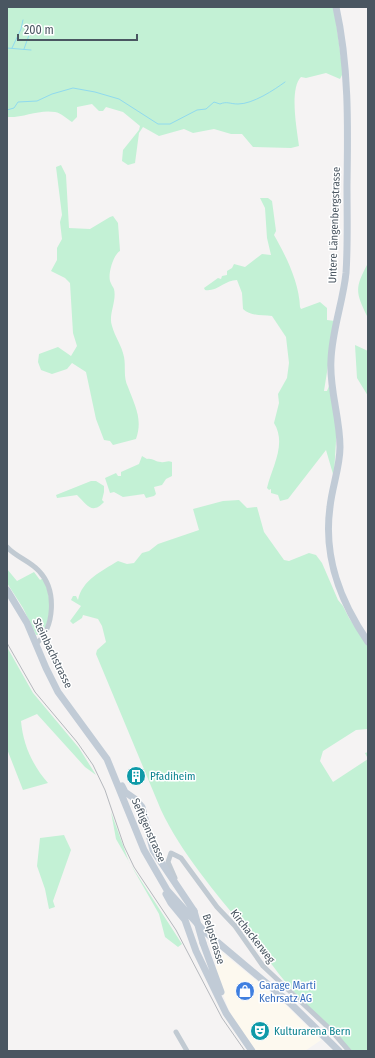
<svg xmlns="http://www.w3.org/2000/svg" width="375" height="1058" viewBox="0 0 375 1058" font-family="'Fira Sans Condensed',sans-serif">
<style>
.commercial{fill:#fdf9ef}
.green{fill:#c3f1d5}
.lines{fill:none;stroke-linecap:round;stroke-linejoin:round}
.stream{stroke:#90daee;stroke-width:1}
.street{stroke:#c1cad2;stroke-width:5}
.secondary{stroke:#c1cbd6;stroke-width:7}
.rail{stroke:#b5b8bd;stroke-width:1}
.secondary-bridge{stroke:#c1cbd6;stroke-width:7}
.labels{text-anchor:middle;stroke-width:3;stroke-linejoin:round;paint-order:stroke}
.street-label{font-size:11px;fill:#4a5661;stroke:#fff}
.culture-label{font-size:11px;fill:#0d838f;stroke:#fff;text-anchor:start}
.shop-label{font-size:11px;fill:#366cbe;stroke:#fff;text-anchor:start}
</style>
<rect width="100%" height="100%" fill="#f5f3f3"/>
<!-- commercial -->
<path class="commercial" d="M214,946L284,1003L321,1040L305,1051H255L234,1020L228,1008L217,978Z"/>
<!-- green -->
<path class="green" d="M7,7H334L343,73L340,79L326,73L306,78L301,77C289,89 297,130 299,146L291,148L253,147L242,134H231L214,129L193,133L184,129L159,136L143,127L139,133L135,163L128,165L122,161L123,150L139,130L140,126L123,112L106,107L103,111H99L92,104L77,107V117L72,122C67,119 61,113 55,112C39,109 23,118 7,117Z
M61,165L66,175L69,228L90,229L110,217L113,216L118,223L120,251C113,255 108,274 110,281C111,284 113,287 114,289C117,301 108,315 112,326C115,337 122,346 124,357C126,367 123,377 128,387C135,406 143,419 136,439L113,445L110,441L104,440L96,419L86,372L72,363L67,369L52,374L41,370L38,362L39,354L58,347L71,356L77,346L73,333L70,283L65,278L51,271L57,260V248L62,239L60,222L62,215L56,167Z
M260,198H268L272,201L276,231L274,235C286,256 299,282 300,307L301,309L320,302L327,308V320L335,321L324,391H327L329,386L337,425L334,474H333L326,450L288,499L280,501L278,495L271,493V489L269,490L267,488C272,467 287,444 274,423L279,403L278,394L287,378L289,363L286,337L272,316C262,315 250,316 243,309L242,293L237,280C225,280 217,292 205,290L204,288L218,278L221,279L222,276L227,275V271L232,268L234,264L245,267L262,254L271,255L267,238L265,208Z
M368,263V316H367C355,291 355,288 368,263Z
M355,345L368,351V396L357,378Z
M142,456L147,459C153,458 155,462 161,462C165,463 167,460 172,462V476L166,479L162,485L154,487L156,494L154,496L146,498L144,494L123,497L114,492L110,493L105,478L116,473L118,476H121V472L139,464Z
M91,481H96L104,486V492L102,500L104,502C92,515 87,505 77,495L57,498L56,495Z
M239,500L247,508L257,507L264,532L284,560L289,561L309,553L316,555L322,563L338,600L343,606L349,618L368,646V729L356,730L323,751L320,761L333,782L368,759L365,753L368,752V1051H352C331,1029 308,1008 288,985C273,968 261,948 246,930C215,892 182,854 161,810L96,654L97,650L106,642L102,626L98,619L83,615L82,618L73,624L70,621L81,606L71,600L73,596H76L78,600C82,580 102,571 118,561L127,564L134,563L142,553L149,551L158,544L199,530L193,509L223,501Z
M7,569L17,581L34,572L40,580L43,578C52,597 52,616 42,634L36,635L23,608L7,583Z
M7,647L33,693L79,748L96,775L85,767L37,714L21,721C23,745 33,766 48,783L23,790L7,749Z
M111,812L129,862L182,944L178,947L165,937L159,914L116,839Z
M64,835L71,850L53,901L55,907L49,909L45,889L37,866L40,838Z"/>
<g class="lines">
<!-- stream -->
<path class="stream" d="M7,48L31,50
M12,48L21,29L23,20
M24,49L29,35
M7,110L14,108L18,102L37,101L52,94L73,88L95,92L119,99L158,124H170L197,110L206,109L214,102L220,104C227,101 230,104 238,104C253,104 274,90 285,82"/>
<!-- street -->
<path class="street" d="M7,547C16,557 30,561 39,571C57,590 55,627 36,644
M175,878L168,862L171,853L181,858L217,907L235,926L263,966L331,1030L349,1051
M176,1032L187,1051"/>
<!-- secondary -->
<path class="secondary" d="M336,7C349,65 348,126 347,185C347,214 348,244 346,273C343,302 332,330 331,360C329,389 340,417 340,447C340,467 332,487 330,507C323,557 340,601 368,642
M7,590L27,623L46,668L58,692L107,759L144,850L167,890L203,930L290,1003L339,1051
M122,786L125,792L135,799L142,807L153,850L194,911
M166,894L171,903L185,920L196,951L226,1013L252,1051
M203,943L221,992"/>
<!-- rail -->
<path class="rail" d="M7,643L35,692L77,742L93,765L105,790L124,846L134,867L176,930L222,1018L245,1051"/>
<!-- secondary-bridge -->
<path class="secondary-bridge" d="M194,911L203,943"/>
</g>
<!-- icons -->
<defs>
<g id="building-disc" transform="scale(1)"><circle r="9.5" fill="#0f9aa8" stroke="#fff"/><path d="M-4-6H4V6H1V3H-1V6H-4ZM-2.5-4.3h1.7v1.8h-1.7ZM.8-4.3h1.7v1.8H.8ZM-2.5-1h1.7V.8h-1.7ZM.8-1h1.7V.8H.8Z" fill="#fff"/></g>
<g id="shop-disc" transform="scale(1)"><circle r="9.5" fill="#3f7fe0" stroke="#fff"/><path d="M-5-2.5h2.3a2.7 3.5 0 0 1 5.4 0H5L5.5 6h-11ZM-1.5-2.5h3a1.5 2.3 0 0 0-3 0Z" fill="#fff"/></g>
<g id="theatre-disc" transform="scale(1)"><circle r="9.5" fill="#0f9aa8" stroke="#fff"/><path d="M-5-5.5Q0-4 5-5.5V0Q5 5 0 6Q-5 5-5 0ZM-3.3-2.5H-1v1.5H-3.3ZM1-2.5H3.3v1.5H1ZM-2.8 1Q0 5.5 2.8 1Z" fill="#fff"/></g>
</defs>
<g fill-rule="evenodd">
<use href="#building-disc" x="136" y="776"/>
<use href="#shop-disc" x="245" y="991"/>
<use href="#theatre-disc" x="260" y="1031"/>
</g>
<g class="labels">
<!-- street labels -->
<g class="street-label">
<text transform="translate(334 225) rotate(-88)" y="4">Untere Längenbergstrasse</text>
<text transform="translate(53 653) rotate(64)" y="4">Steinbachstrasse</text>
<text transform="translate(149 830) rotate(66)" y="4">Seftigenstrasse</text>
<text transform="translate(253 936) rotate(52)" y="4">Kirchackerweg</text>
<text transform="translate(214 939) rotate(73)" y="4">Belpstrasse</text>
</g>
<!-- culture labels -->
<g class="culture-label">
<text x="150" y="780">Pfadiheim</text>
<text x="274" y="1035">Kulturarena Bern</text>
</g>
<!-- shop labels -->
<g class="shop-label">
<text x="259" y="989">Garage Marti<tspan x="259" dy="13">Kehrsatz AG</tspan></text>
</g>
</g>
<!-- border -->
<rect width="375" height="1058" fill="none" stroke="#4a5661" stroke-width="16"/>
<!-- scale -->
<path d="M18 34v6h119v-6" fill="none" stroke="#4a5661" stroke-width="2"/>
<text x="24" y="34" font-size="12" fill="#4a5661" stroke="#ffffff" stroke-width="3" paint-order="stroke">200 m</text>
</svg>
